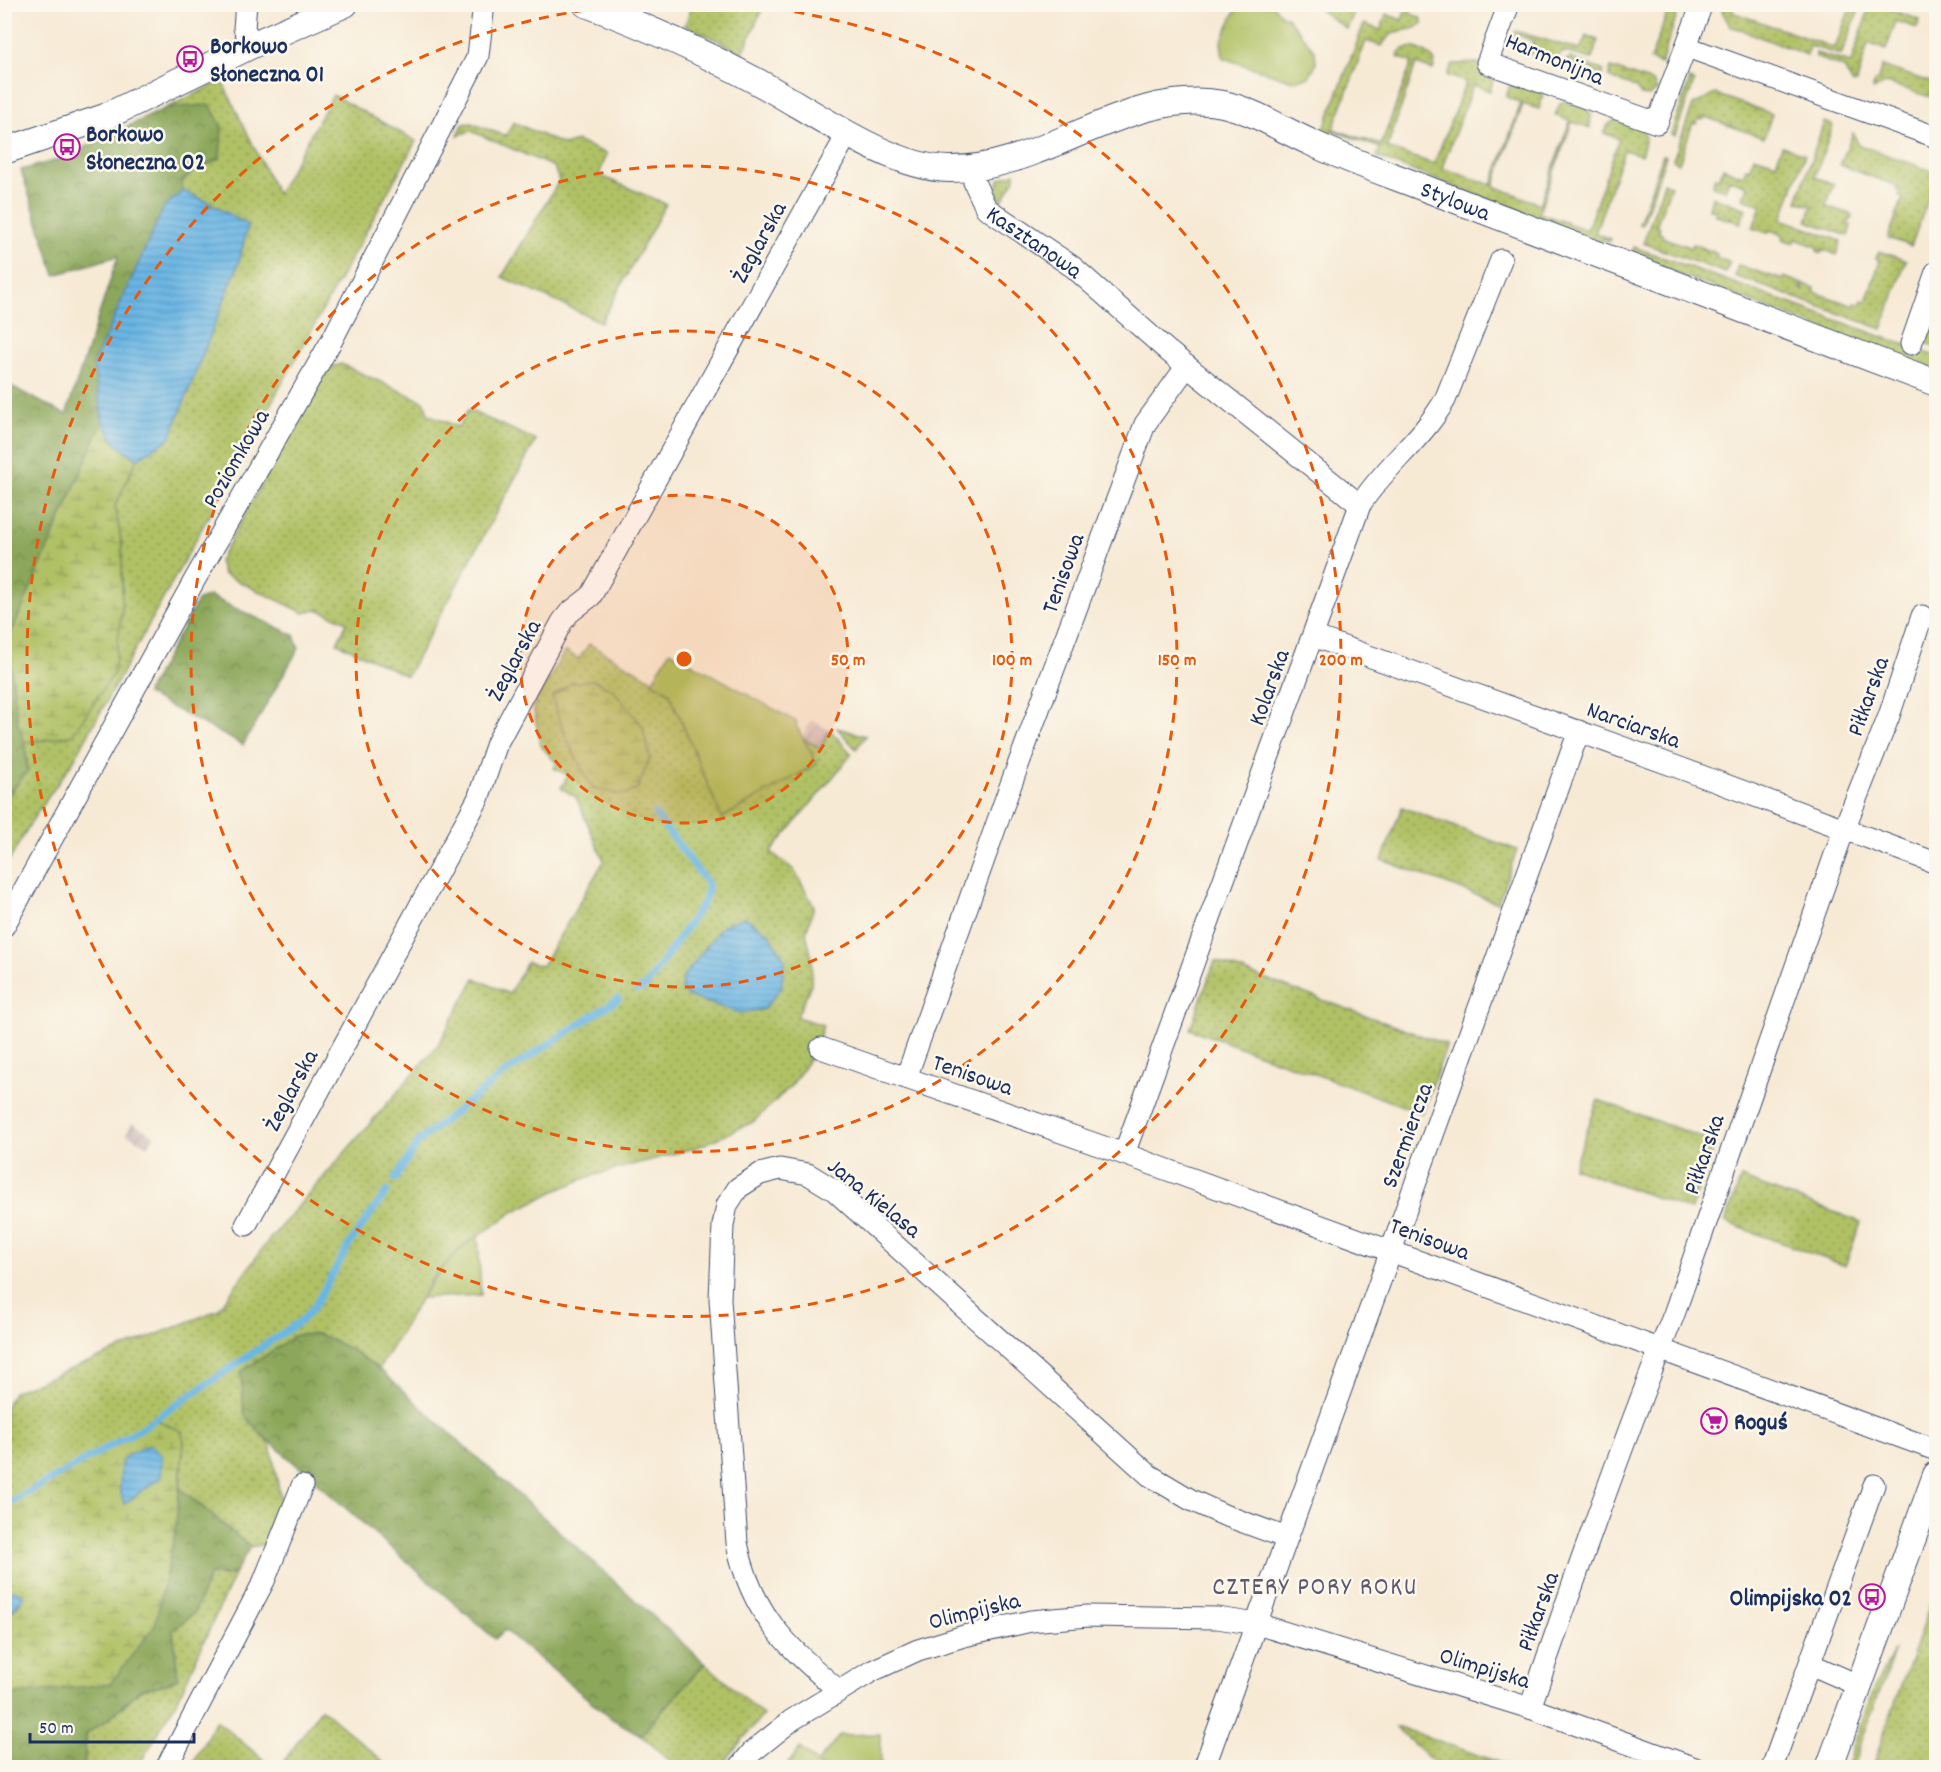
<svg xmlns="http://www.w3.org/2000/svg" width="1941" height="1772" viewBox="0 0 1941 1772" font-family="Dekko,sans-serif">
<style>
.industrial{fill:url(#industrial-furrows)}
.grass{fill:url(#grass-dots);stroke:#667862;stroke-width:1.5}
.forest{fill:url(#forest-crowns);stroke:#546b5c;stroke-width:1.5}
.wetland{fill:url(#wetland-marsh);stroke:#667862;stroke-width:1.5}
.park{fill:#b0c165;stroke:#667862;stroke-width:1.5}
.water{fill:url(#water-rules);stroke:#4372a1;stroke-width:1.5}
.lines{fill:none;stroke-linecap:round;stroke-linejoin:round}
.stream{stroke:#6bb6e4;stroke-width:7}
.minor-casing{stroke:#3c4b70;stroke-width:23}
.tertiary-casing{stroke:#3c4b70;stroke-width:28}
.minor{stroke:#fff;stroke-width:21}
.tertiary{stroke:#fff;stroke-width:26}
.ring{fill:none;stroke:#e8590c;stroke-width:3;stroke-dasharray:10 8}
.labels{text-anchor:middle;stroke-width:5;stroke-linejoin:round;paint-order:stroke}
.poi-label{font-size:24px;font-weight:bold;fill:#1b2f5e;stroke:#fbf7ec;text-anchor:start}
.street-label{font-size:24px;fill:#1b2f5e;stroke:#fbf7ec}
.neighbourhood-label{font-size:26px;letter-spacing:1.5px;fill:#5d5770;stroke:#fbf7ec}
.centre{fill:#e8590c;stroke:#fbf7ec;stroke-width:3}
.ring-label{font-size:18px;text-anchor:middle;font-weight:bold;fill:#e8590c;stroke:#fbf7ec;stroke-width:5;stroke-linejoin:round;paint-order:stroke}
</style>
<defs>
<pattern id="industrial-furrows" width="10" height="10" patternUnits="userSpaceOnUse" patternTransform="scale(1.5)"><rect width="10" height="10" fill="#d1bfbf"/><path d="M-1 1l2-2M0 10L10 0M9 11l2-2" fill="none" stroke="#b3a4a7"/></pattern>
<pattern id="grass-dots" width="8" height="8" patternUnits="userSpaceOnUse" patternTransform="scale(1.5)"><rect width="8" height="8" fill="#b0c165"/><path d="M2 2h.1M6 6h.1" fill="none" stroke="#8e9d56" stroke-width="1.8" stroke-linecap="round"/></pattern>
<pattern id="forest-crowns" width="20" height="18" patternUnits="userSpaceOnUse" patternTransform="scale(1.5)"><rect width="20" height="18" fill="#8ca75a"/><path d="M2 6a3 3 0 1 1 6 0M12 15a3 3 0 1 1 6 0" fill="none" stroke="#72884e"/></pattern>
<pattern id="wetland-marsh" width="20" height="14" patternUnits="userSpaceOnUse" patternTransform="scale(1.5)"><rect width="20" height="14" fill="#b0c165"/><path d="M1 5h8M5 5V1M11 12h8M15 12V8" fill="none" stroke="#8e9d56"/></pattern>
<pattern id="water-rules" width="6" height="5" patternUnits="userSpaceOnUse" patternTransform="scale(1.5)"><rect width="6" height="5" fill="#6bb6e4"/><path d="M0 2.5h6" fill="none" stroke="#5794bc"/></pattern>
</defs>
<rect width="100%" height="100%" fill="#fbf7ec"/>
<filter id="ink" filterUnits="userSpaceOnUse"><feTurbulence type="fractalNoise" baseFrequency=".0167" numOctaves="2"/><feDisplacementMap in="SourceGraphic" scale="12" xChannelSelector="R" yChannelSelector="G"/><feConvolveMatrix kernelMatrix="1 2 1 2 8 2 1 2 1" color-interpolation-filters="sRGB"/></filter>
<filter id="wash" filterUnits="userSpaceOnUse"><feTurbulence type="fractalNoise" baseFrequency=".008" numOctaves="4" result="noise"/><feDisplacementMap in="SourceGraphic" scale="24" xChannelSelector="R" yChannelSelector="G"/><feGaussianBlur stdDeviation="1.35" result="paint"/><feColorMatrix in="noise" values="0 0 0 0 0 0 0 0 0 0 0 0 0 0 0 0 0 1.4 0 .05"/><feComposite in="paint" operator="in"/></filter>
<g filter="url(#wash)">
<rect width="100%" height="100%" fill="#f7ead5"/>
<!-- industrial -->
<path class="industrial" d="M811,720L830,730L821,748L802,738Z
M132,1123L154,1135L148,1146L126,1134Z"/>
<!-- grass -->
<path class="grass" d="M1413,4L1410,13L1422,19V24C1407,36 1395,23 1382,46L1366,41L1333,129L1381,145L1412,62L1397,57C1404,39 1428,50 1435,62L1433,70L1416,64L1387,148L1434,164L1466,82L1447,75L1453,64L1478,63L1492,71L1493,80L1490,91L1473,85L1442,168L1492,185L1521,103L1506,97L1510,85L1514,83L1541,90L1543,97L1539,109L1523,104L1494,186L1540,204L1570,121L1555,115L1560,104L1564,101L1586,108L1591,114L1590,128L1572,122L1539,213L1587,230L1619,139L1604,133C1611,111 1631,121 1644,132L1645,142L1641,155L1624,150L1595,233L1611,239L1610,241L1603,239L1601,243L1377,157L1380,148L1332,130L1329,138L1322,134L1364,24L1381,30L1386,14L1402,20L1407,5Z
M692,5V4L764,5L743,53L685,25Z
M1313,5H1357L1347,29Z
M1652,5H1680L1661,64L1650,60L1668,11Z
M1724,5H1735L1732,12L1835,48L1851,5H1861L1841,55L1810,46L1807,55L1730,26L1722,11Z
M1870,5H1877L1920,20L1917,28L1896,21L1886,50L1868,43L1857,82L1853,84L1844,68L1816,57V53L1851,63Z
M1515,31L1580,50L1586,36L1598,40L1592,59L1565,52L1560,54L1558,59L1535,52L1529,54L1533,41L1518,35L1515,43L1511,42Z
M1570,58L1604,71L1602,76L1565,61Z
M1882,66L1936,84V99L1887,83L1873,90L1874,82L1878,79Z
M1611,68L1653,82L1657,90L1649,96L1641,95L1636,88L1608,77Z
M1690,79L1694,82L1675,136L1671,134Z
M222,81L277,194L333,95L416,141L74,760L33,819L5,868V799L28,771L25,743L72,735L118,632L122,608V546L115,506L137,459L170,438L210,203L183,191L181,182L194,171L220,158L210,106L166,108Z
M1715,94L1772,114L1764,138L1705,117L1703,120L1699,119L1697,124L1693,123L1679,163L1673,160L1693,105Z
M513,122L564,145L576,141L607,154L599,175L666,204L601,322L502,277L559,181L554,167L471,131L458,135L463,124L471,123L506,136Z
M1824,122L1833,125L1815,177L1834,184L1826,206L1851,214L1852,216L1847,224L1851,225L1848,236L1807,221L1812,206L1797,201Z
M1853,133L1859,145L1932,171L1935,181L1911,246L1888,238L1903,198L1899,196L1901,191L1896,190L1897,186L1840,165Z
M1782,146L1805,154L1782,219L1841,241L1836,255L1824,249L1822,253L1817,251V247L1796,239L1794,243L1782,239L1783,235L1770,230L1768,233L1753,228L1761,205L1743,198L1747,186L1729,179L1725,190L1712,186L1715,177L1719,178L1723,168L1743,176L1746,168L1749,169L1754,156L1776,163Z
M1663,155L1666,156L1642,225L1639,224Z
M1015,173V179L1001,202L996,194L999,179Z
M1664,183L1671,186L1656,226L1660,227L1658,232L1663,234L1662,237L1692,248L1693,244L1706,249L1705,253L1707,250L1717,253L1716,257L1730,262L1725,273L1643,243Z
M1712,196L1746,209L1740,224L1731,220V216L1729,220L1715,215L1716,211L1709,209Z
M1634,247L1936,356V372L1631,256Z
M1879,251L1906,260L1882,329L1735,276L1738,265L1783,280L1784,277L1803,284L1800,288L1804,290L1803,288L1804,284L1815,288L1814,292L1854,306L1855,303L1860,304L1862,300L1866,301L1880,261L1876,259Z
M1936,312V347L1925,343Z
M341,364L425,402L428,414L458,427L468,410L536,440L407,676L337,643L347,622L317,609L304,613L223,574L219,561L325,369Z
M589,644L650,678L652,682L669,692L722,817L816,764L802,738L820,748L830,730L852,754L771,852L794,870L814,906L806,933L812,958L811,984L797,1017L823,1025L815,1051L791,1086L753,1122L698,1147L588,1177L555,1191L515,1211L461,1248L431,1281L379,1369L350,1349L259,1432L270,1443L283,1511L265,1544L250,1547L180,1488L184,1441L155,1419L5,1506V1408L13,1392L218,1310L268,1241L438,1045L475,978L509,994L527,962L542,966L604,861L576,797L561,788L568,775L554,768L557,764L541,746L533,706L565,651L579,659Z
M837,728L866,736L856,749Z
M1402,807L1517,850L1498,903L1382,860Z
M1215,961L1447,1045L1422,1113L1190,1029Z
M1598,1100L1715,1142L1691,1210L1573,1168Z
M1741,1178L1861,1222L1845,1266L1725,1222Z
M235,1573L178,1699L138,1767L84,1768L86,1734L107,1720L141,1689L166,1684L174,1651L173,1630L194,1613L210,1574L225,1576Z
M1936,1588V1767H1872Z
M1895,1650L1853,1765L1846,1767L1873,1690Z
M705,1663L763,1715L720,1767H677L641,1735Z
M321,1708L390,1767H280Z
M216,1720L272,1767H191Z
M1395,1727H1399L1512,1767H1439Z
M800,1748L822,1767L785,1768Z"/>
<!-- forest -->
<path class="forest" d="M210,105L222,127L220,158L194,171L181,182L183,191L164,208L94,363L103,421L8,641L18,724L25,743L28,771L5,799V383L66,415L118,256L55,275L21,170L61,159L166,108Z
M209,596L294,635L299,648L243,745L146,694L198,600Z
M318,1334L350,1349L379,1369L705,1663L641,1735L612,1719L505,1630L495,1639L259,1432L244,1414L241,1372L296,1335Z
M180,1488L250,1547L235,1573L225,1576L210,1574L194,1613L173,1630L178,1678L166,1684L141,1689L107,1720L86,1734L84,1767H16L5,1759L4,1695L110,1683L155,1625L175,1533Z"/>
<!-- wetland -->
<path class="wetland" d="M103,421L115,443L137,459L115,506L122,546V608L114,673L72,735L25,743L18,724L8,641Z
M593,680L612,689L642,725L650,757L637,790L622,795L593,788C575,759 561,730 552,697L571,683Z
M155,1419L181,1431L184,1441L175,1532L155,1625L110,1684L5,1695V1619L21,1602L15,1590L5,1592V1506Z"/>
<!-- park -->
<path class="park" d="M1238,5H1273L1282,16H1286L1315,51L1316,64L1309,77L1293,81L1223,58L1221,42Z
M670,651L797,722L796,725L817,764L722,818L669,692L652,682Z
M478,1236L481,1295L421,1298C436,1274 454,1252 478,1236Z
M880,1734L881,1767H822L817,1763L840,1735Z"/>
<!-- water -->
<path class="water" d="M183,191L210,203L248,225L238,265L170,438L137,459L115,443L103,421L93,364L164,207Z
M744,917L769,933L785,960L781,988L764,1009L740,1013L687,996L681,989L683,977L722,926Z
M150,1445L162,1456L161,1477L124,1504L120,1490L121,1462L129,1454Z
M15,1590L24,1596L5,1619V1592Z"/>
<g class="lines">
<!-- stream -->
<path class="stream" d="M637,990L646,986L703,903L707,893L708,884L655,814
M395,1179L419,1141L503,1074L618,999
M4,1506L140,1429L302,1320L314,1307L350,1243L387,1191"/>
</g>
</g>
<g filter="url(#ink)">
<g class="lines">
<!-- minor casing -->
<g class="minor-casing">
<g id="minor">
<path d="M246,4L244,28L252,45"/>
<path d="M1509,4L1487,63L1657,123L1702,4"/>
<path d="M1687,47L1936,137"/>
<path id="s1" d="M972,168L974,182L986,208L1073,267L1168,351L1360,505"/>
<path d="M1911,344L1936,272"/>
<path d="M1187,366L1145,424L1007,795L906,1078L1124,1154L1936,1450"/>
<path d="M1313,636L1680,768L1936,863"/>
<path d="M4,926L194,581L332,340L478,56L484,4"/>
<path d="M821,1048L906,1078"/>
<path d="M1124,1154L1360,505C1384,467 1422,440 1445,400L1501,260"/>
<path d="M246,1225L478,799L497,743L562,622L569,613L591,596L848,133"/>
<path d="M1810,1664L1860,1686"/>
<path d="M839,1691C786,1645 751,1614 737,1543L720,1299L723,1225L727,1205L738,1188L760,1174L780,1169L808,1174L834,1190L1149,1475L1191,1500L1224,1515L1287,1538"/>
<path d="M1530,1708C1575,1576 1622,1444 1674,1314L1844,829L1889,716L1922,616"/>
<path d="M1773,1765L1874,1485"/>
<path d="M166,1768L264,1581L302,1486"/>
<path d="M739,1768L752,1752L792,1720L872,1671L918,1650L964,1636L1031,1621L1088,1616L1217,1618L1257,1624L1530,1708L1695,1768"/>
<path d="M1204,1768L1579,731"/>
</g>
</g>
<!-- tertiary casing -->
<g class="tertiary-casing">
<g id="tertiary">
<path id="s2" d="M586,4C645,26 703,52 758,82C812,111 889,168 949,169C1043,171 1127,86 1223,104C1254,111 1281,129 1310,142C1349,161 1391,175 1432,191C1599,256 1768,319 1936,383"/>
<path d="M4,151L105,117L252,45L345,4"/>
<path d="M1829,1768L1936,1475"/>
</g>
</g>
<!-- minor -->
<use href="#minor" class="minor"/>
<!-- tertiary -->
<use href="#tertiary" class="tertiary"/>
</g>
</g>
<!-- distance rings -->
<circle cx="684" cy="659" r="164" fill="#e8590c" fill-opacity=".12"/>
<g class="ring">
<circle cx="684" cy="659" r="164"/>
<circle cx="684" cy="659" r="328"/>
<circle cx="684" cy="659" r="493"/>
<path d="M741 5A657 657 0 1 1 627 5"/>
</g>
<!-- icons -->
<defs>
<g id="bus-ring" transform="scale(1.35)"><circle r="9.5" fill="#fbf7ec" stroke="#b5179e" stroke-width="1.5"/><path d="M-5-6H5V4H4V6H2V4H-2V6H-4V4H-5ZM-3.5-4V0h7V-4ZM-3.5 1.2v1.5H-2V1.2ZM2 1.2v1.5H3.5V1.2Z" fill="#b5179e"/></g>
<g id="supermarket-ring" transform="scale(1.35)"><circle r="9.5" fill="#fbf7ec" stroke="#b5179e" stroke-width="1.5"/><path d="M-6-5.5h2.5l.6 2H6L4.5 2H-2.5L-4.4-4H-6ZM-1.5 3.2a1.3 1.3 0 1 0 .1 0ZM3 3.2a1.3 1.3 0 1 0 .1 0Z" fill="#b5179e"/></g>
</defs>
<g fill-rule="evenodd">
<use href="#bus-ring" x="190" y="59"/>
<use href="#bus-ring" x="67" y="147"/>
<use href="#supermarket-ring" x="1714" y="1421"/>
<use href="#bus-ring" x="1872" y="1597"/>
</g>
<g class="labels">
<!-- poi labels -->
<g class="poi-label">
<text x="210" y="53">Borkowo<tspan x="210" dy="28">Słoneczna 01</tspan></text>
<text x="86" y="141">Borkowo<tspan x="86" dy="28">Słoneczna 02</tspan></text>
<text x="1734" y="1429">Roguś</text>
<text x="1852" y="1605" text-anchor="end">Olimpijska 02</text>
</g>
<!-- street labels -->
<g class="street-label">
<text transform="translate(1555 58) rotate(22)" y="8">Harmonijna</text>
<text dy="8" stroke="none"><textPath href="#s2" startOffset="938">Stylowa</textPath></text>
<text dy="8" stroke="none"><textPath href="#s1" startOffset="102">Kasztanowa</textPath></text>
<text transform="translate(758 242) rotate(-61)" y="8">Żeglarska</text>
<text transform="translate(235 458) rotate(-60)" y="8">Poziomkowa</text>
<text transform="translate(1062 573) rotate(-70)" y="8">Tenisowa</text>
<text transform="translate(513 660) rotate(-62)" y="8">Żeglarska</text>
<text transform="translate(1268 687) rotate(-70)" y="8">Kolarska</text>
<text transform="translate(1867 696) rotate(-70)" y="8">Piłkarska</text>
<text transform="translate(1634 724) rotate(20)" y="8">Narciarska</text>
<text transform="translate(973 1074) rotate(19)" y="8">Tenisowa</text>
<text transform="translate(290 1090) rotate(-62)" y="8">Żeglarska</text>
<text transform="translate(1406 1135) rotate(-70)" y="8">Szermiercza</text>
<text transform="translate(1703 1154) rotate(-71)" y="8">Piłkarska</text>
<text transform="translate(875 1197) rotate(39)" y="8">Jana Kielasa</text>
<text transform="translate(1430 1238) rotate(20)" y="8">Tenisowa</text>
<text transform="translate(974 1610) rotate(-14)" y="8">Olimpijska</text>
<text transform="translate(1537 1611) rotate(-70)" y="8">Piłkarska</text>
<text transform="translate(1485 1667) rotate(17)" y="8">Olimpijska</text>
</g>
<!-- neighbourhood labels -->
<g class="neighbourhood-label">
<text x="1315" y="1594">CZTERY PORY ROKU</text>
</g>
</g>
<circle cx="684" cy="659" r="9" class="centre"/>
<g class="ring-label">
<text x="848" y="665">50 m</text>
<text x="1012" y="665">100 m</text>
<text x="1177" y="665">150 m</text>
<text x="1341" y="665">200 m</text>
</g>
<!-- margin -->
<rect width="1941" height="1772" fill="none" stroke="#fbf7ec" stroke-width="24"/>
<!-- scale -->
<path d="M30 1733v9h164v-9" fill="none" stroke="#1b2f5e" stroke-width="3"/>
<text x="39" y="1733" font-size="18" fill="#1b2f5e" stroke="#fbf7ec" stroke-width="4.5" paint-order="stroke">50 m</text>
</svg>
